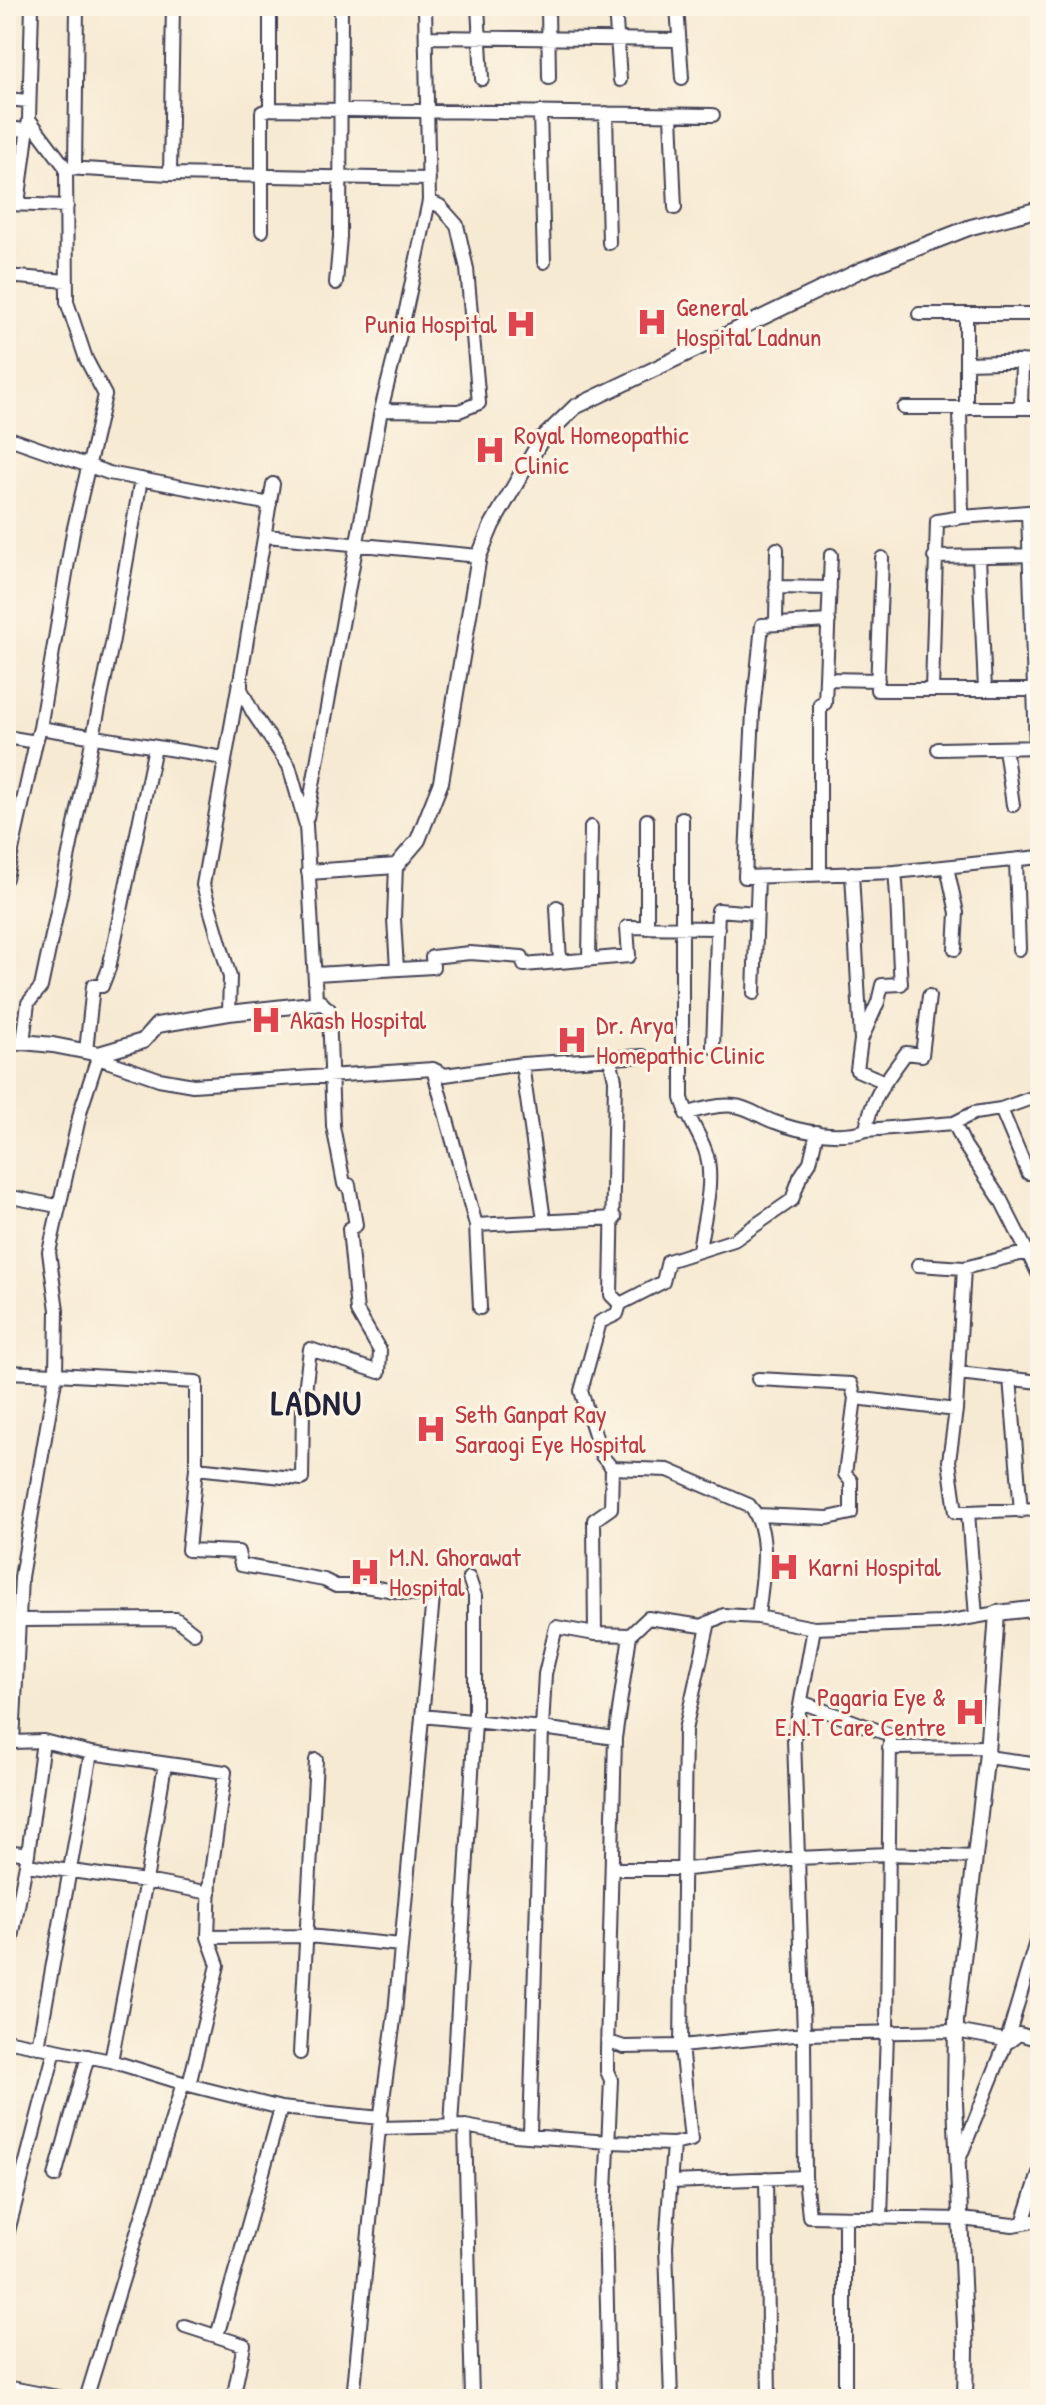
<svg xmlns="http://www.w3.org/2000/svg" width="1046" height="2405" viewBox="0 0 1046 2405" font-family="'Patrick Hand',sans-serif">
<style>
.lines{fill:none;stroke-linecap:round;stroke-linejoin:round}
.minor-casing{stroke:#424052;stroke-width:16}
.tertiary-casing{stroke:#424052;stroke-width:18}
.minor{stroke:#fff;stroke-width:12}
.tertiary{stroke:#fff;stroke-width:14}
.labels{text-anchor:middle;stroke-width:6;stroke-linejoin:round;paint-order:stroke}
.health-label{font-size:26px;fill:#be3a42;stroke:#fcf5e5;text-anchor:start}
.district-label{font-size:34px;font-weight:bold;letter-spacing:2px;fill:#22223b;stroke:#fcf5e5}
</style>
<rect width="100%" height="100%" fill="#fcf5e5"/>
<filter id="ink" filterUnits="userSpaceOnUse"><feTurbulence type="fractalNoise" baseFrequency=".0125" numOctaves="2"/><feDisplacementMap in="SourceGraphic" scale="16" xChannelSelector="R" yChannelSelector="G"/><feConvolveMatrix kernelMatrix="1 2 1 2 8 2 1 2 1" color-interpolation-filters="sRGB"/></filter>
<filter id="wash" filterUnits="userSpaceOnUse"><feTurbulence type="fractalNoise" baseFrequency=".006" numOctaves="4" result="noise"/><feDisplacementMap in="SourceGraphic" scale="32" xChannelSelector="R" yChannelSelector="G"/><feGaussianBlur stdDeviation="1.8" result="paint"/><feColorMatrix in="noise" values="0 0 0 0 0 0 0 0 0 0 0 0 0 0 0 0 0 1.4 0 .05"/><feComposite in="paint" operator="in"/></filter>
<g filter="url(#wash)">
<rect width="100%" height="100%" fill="#f7ead3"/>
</g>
<g filter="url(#ink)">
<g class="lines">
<!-- minor casing -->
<g class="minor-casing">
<path id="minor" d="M32,6L29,119L66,168L67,302L86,359L105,395L73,532L40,728
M478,6L482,79
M548,6L549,78
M615,6L620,80
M677,6L682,78
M426,37L678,40
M6,99L28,101
M270,109L713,115
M540,112L544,262
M606,113L609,243
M671,115L675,208
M6,128L26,130
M66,168L170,174L429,179
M75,168L77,6
M170,174L173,6
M6,204L67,206
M18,204L29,119
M262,231V112L270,109V6
M6,276L67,281
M336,283L340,237L341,6
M919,314H1040
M966,314V409
M966,363L1040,361
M904,408H1040
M1021,408L1022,361
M960,409L962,517L1040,511
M381,410L459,411L479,403L467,269L457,225L440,206L429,201
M6,437L109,473L270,504
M273,484L241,675V689L253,713L289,766L306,825L316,999L329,1009L333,1126L344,1184L349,1185L356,1225L349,1229L357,1311L380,1351L379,1372L310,1349L303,1409L302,1479L196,1468L188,1550L238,1552L241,1565L324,1580L336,1586H364L433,1597L395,2013L379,2128L353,2399
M1028,512L1036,747
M266,536L479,556
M934,557L1040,555
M979,557L985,690
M882,558L877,690H1040
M776,587L830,588
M829,621L762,625L753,712L745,877L895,872L1040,857
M776,624L777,549
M828,679L878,680
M932,690L937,521L962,517
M6,737L36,742L40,728L224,758
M1005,748L1013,805
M938,749L1040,747
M307,818L381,410L406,310L429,201L425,6
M682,818V1098C687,1119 702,1136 707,1156C714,1185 703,1221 699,1250
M647,820V928
M1016,860L1019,949
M396,866L394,919L397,969
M947,867L957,913L955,949
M852,873L861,1040L857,1070L885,1082
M820,874V704L825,703L831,555
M6,878L36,742
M557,907L560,962
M589,959L591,827
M316,974L433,967L432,957L470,953L522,957L524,965L629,956L627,927L718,928
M754,993L758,877
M229,1013L230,977L203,885L239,682
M862,1038L878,1002L882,985L901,984C898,946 899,909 895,872
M23,1042L28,1003L41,987L60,898L113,639L141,479
M713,1047L718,910L756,913
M86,1051L93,986H102L109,968L155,747
M98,1058L159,1079L193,1085L433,1069L445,1075L522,1064L643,1056
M610,1058L615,1080L611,1295L620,1304
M522,1064L544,1220
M433,1069L476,1225L480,1308
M1001,1109L1028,1173
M686,1114C701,1109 719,1104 735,1106C748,1107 762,1118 775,1122C800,1132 840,1139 866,1130L954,1123L974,1113L1001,1109L1040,1095
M954,1123L965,1146L1001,1200L1040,1277
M866,1130C871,1097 887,1079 906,1053L922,1055L929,996
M6,1196L57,1206
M476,1225L615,1218
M918,1265L964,1268L1028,1252
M964,1268L956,1410L949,1461L956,1512H968L976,1617
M6,1372L56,1374L57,1310L49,1252L81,1109L99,1054
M958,1373L1040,1382
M1010,1378L1021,1511
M758,1379L851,1384L855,1398L956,1410
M612,1468L668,1470L749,1505C774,1532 761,1583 758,1617
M968,1512L1040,1509
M758,1515L828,1518L851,1513V1481L845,1474L855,1398
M20,1620L176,1619L194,1633
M595,1634L594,1520L611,1508L612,1468L602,1456L581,1391L600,1322L617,1314L620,1304L663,1282L668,1261L734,1240L792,1200L800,1177L810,1162L817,1132
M801,1702L890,1735L887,2032L881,2218
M422,1716L542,1728L545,1674L556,1627L595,1634L630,1635L648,1618L702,1626L724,1615L758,1617L814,1628L940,1623L997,1613
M615,1738L630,1635
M43,1741L91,1753L225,1772L210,1880L208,1937L218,1965L189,2085
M889,1748L988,1747
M987,1757L1040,1764
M6,1851L28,1854
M26,1865L146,1881L210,1893
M613,1869H687L798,1858L888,1854L976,1857
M208,1937L308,1936L401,1945
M6,1969L28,1854L43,1741L13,1742L21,1577L56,1374L196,1382V1468
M6,2040L111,2061L189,2085L281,2108L381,2118
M609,2042L624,2047L681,2046L804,2034L956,2031L1010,2041L1019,2034L1040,2040
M38,2047L91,1753
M300,2053L316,1760
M111,2061L146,1881L165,1764
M451,2126L475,1722V1596L469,1578
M465,2126L472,2399
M379,2128L465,2126L514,2135L609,2142L673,2144L691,2140L681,2046L685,1730L709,1622
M530,2134L542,1728L615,1738L607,2051V2071L611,2080L605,2214L609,2399
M958,2162L1007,2040L1040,1928
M55,2176L88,2056
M805,2177L804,2034L794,1739L814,1628
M766,2178L769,2399
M670,2182L805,2177L809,2216L961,2219L1013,2225L1040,2220
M845,2217V2399
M1023,2223L1040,2170
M6,2239L55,2050
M185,2326L244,2345L233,2399
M217,2336L281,2108
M6,2387L68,2399
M86,2399L183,2083
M671,2399L666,2247L673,2144"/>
</g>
<!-- tertiary casing -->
<g class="tertiary-casing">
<path id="tertiary" d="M309,872L396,866L418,840L441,782L479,556L492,525L541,440L575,407L861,270L971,227L1040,209
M6,1045L23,1042L53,1045L99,1054L143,1041L157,1025L229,1013L321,1003
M965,2399L966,2350L955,2102L956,2020L987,1753L997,1613L1040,1608"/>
</g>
<!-- minor -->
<use href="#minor" class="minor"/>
<!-- tertiary -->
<use href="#tertiary" class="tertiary"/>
</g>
</g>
<!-- icons -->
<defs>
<g id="hospital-bare" transform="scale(2.4)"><path d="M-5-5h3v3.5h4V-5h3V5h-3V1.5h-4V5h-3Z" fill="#e0444e" stroke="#fcf5e5" stroke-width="2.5" paint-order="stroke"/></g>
</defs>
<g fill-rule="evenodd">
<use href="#hospital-bare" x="652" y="322"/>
<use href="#hospital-bare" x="521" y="324"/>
<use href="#hospital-bare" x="490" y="450"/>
<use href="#hospital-bare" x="266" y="1020"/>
<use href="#hospital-bare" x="572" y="1040"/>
<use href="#hospital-bare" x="431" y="1429"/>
<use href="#hospital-bare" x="784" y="1567"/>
<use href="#hospital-bare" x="365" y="1572"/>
<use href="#hospital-bare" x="970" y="1712"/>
</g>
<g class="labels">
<!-- health labels -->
<g class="health-label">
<text x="676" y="316">General<tspan x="676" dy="30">Hospital Ladnun</tspan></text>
<text x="497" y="333" text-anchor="end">Punia Hospital</text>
<text x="514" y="444">Royal Homeopathic<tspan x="514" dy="30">Clinic</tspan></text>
<text x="290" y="1029">Akash Hospital</text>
<text x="596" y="1034">Dr. Arya<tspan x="596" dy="30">Homepathic Clinic</tspan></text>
<text x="455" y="1423">Seth Ganpat Ray<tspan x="455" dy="30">Saraogi Eye Hospital</tspan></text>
<text x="389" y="1566">M.N. Ghorawat<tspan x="389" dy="30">Hospital</tspan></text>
<text x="808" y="1576">Karni Hospital</text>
<text x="946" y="1706" text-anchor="end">Pagaria Eye &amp;<tspan x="946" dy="30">E.N.T Care Centre</tspan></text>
</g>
<!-- district labels -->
<g class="district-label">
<text x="317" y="1415">LADNU</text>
</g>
</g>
<!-- margin -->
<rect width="1046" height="2405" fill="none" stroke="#fcf5e5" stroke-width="32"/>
</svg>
